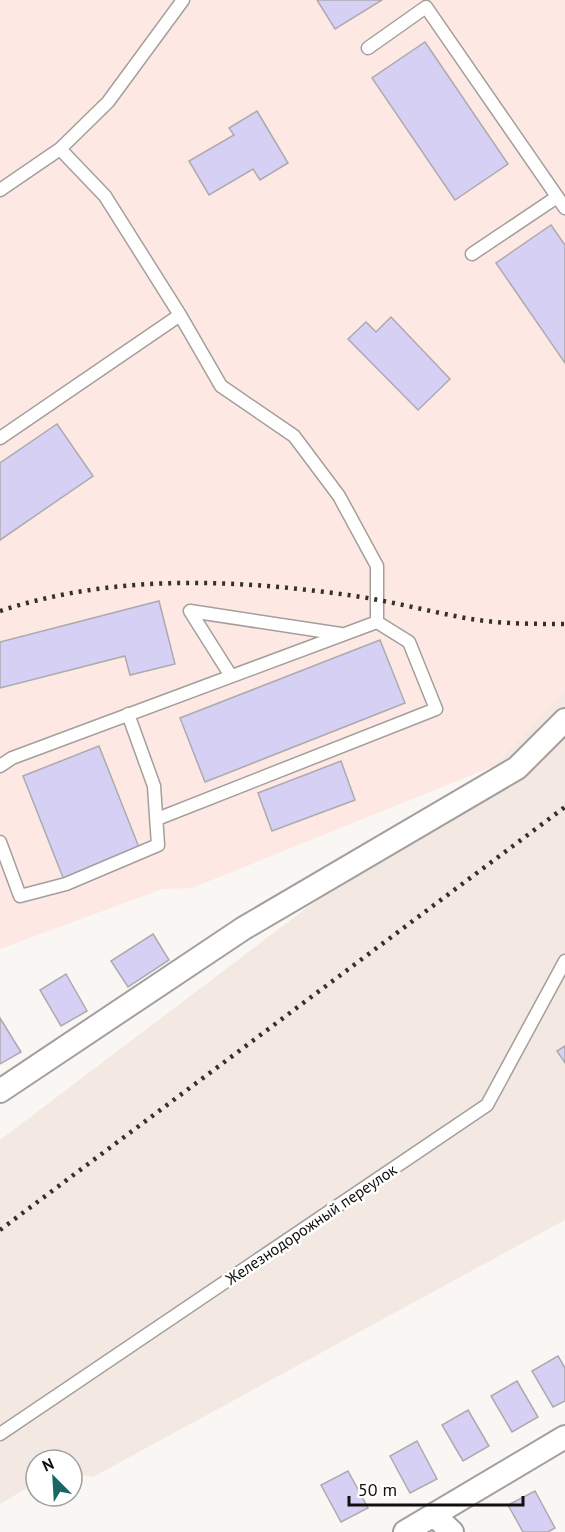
<svg xmlns="http://www.w3.org/2000/svg" width="565" height="1532" viewBox="0 0 565 1532" font-family="'PT Sans',sans-serif">
<style>
.industrial{fill:#fde8e3}
.built{fill:#f3e9e2}
.building{fill:#d7d0f5;stroke:#ababae;stroke-width:1.5}
.lines{fill:none;stroke-linecap:round;stroke-linejoin:round}
.lane-casing{stroke:#a39f9d;stroke-width:15}
.street-casing{stroke:#a39f9d;stroke-width:26}
.lane{stroke:#fff;stroke-width:12}
.street{stroke:#fff;stroke-width:22}
.rail{stroke:#323130;stroke-width:4.5;stroke-dasharray:3 6;stroke-linecap:butt}
.labels{text-anchor:middle;stroke-width:5;stroke-linejoin:round;paint-order:stroke}
.street-label{font-size:16px;fill:#11100f;stroke:#fff}
</style>
<rect width="100%" height="100%" fill="#faf6f4"/>
<!-- industrial -->
<path class="industrial" d="M0,0H565V690L494,766L192,888L162,889L0,949Z"/>
<!-- built -->
<path class="built" d="M565,690V1220L93,1477L72,1473V1460H36V1483L0,1504V1140L494,766Z"/>
<!-- building -->
<path class="building" d="M317,0H382L335,29Z
M425,42L508,164L455,200L372,78Z
M257,111L288,163L260,180L253,169L209,195L189,161L234,135L229,128Z
M551,225L565,245V363L496,263Z
M391,317L450,379L418,410L348,339L366,322L376,332Z
M57,424L93,476L0,540V463Z
M159,601L175,664L130,675L125,656L0,688V642Z
M380,640L405,703L205,782L180,718Z
M99,746L140,850L64,880L23,776Z
M341,761L355,800L272,831L258,793Z
M153,934L169,960L128,987L111,961Z
M66,974L87,1011L61,1026L40,990Z
M0,1018L21,1052L0,1064Z
M565,1046V1063L557,1051Z
M558,1356L565,1368V1401L553,1407L532,1371Z
M517,1381L538,1417L512,1432L491,1396Z
M468,1410L489,1446L463,1461L442,1425Z
M417,1441L437,1479L410,1493L390,1456Z
M348,1471L368,1508L341,1522L321,1485Z
M535,1491L555,1528L548,1532H523L508,1505Z"/>
<g class="lines">
<!-- lane casing -->
<g class="lane-casing">
<path id="lane" d="M368,48L426,7L565,208
M0,190L60,149L108,102L183,0
M472,254L557,197
M0,438L180,315L105,196L60,149
M231,676L190,611L341,634
M0,766L12,758L377,622V566L339,496L294,436L221,386L180,315
M157,819L436,709L409,642L377,622
M0,842L20,896L66,884L158,845L154,786L128,714
M0,1434L487,1105L565,961"/>
</g>
<!-- street casing -->
<g class="street-casing">
<path id="street" d="M0,1091L244,928L517,768L565,720
M435,1516L452,1532
M405,1532L565,1437"/>
</g>
<!-- lane -->
<use href="#lane" class="lane"/>
<!-- street -->
<use href="#street" class="street"/>
<!-- rail -->
<path class="rail" d="M0,611C113,574 232,579 348,595C386,600 423,610 460,617C495,624 530,624 565,624
M0,1230L565,807"/>
</g>
<g class="labels">
<!-- street labels -->
<g class="street-label">
<text transform="translate(311 1224) rotate(-34)" y="6">Железнодорожный переулок</text>
</g>
</g>
<!-- north arrow -->
<g transform="translate(54 1478) rotate(336)"><circle r="28" fill="#ffffff" stroke="#a09f9f" stroke-width="1.5"/>
<path d="M0-4.5L10 22L0 15L-10 22Z" fill="#196764"/>
<text y="-9" font-size="16" font-weight="bold" text-anchor="middle" fill="#11100f">N</text>
</g>
<!-- scale -->
<path d="M349 1496v9h174v-9" fill="none" stroke="#11100f" stroke-width="3"/>
<text x="358" y="1496" font-size="18" fill="#11100f" stroke="#ffffff" stroke-width="4.5" paint-order="stroke">50 m</text>
</svg>
